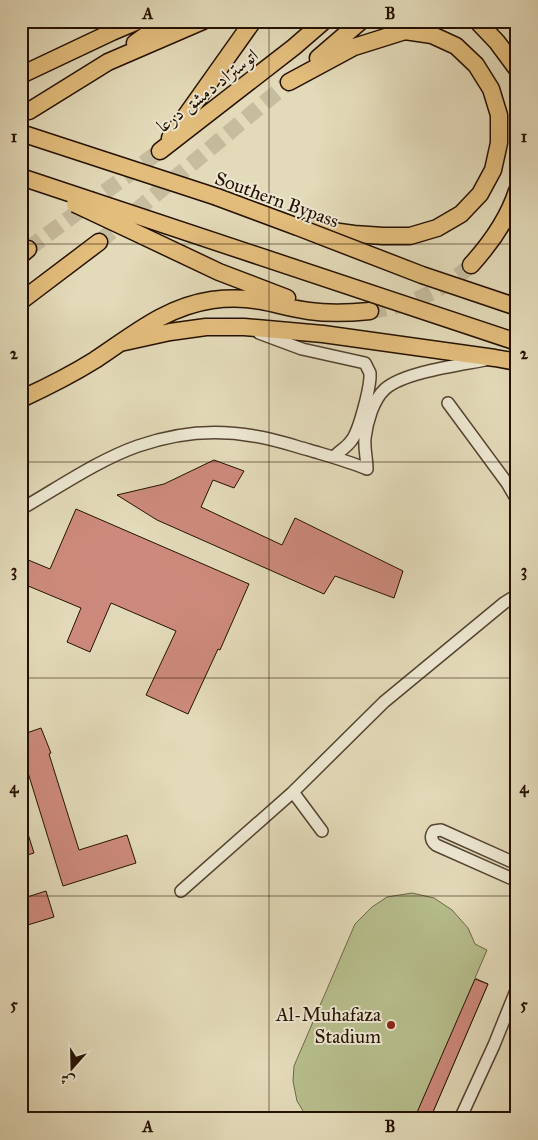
<svg xmlns="http://www.w3.org/2000/svg" width="538" height="1140" viewBox="0 0 538 1140" font-family="'IM FELL Great Primer',Amiri,serif">
<style>
.green{fill:#b7be8d;stroke:#6e6848}
.building{fill:#cd8a7c;stroke:#251102}
.lines{fill:none;stroke-linecap:round;stroke-linejoin:round}
.highway-tunnel{stroke:#c6bc9e;stroke-width:16;stroke-dasharray:16 8;stroke-linecap:butt}
.minor-casing{stroke:#544330;stroke-width:14}
.highway-casing{stroke:#251102;stroke-width:19}
.minor{stroke:#ede7d2;stroke-width:11}
.highway{stroke:#e2bd7c;stroke-width:16}
.highway-bridge-casing{stroke:#251102;stroke-width:19;stroke-linecap:butt}
.highway-bridge{stroke:#e2bd7c;stroke-width:16}
.grid{fill:none;stroke:#251102;stroke-width:1;stroke-opacity:0.55}
.poi-dot{fill:#8f2418;stroke:#ede7d2;stroke-width:2}
.labels{text-anchor:middle;stroke-width:4;stroke-linejoin:round;paint-order:stroke}
.street-label{font-size:19px;fill:#251102;stroke:#ede7d2}
.poi-label{font-size:19px;fill:#251102;stroke:#ede7d2;text-anchor:end}
.neatline{fill:none;stroke:#251102;stroke-width:2}
.grid-label{font-size:16px;text-anchor:middle;font-weight:bold;fill:#251102}
</style>
<rect width="100%" height="100%" fill="#e3dab9"/>
<filter id="stains"><feTurbulence type="fractalNoise" baseFrequency=".004" numOctaves="4"/><feColorMatrix values="0 0 0 0 .2 0 0 0 0 .09 0 0 0 0 .02 0 0 0 .5 -.17"/></filter>
<radialGradient id="worn" r=".72"><stop offset=".6" stop-color="#630" stop-opacity="0"/><stop offset="1" stop-color="#630" stop-opacity=".3"/></radialGradient>
<!-- green -->
<path class="green" d="M412,893L434,898L452,910L468,928L475,944L487,950L475,978L488,984L430,1119H420L415,1117L414,1119H308L297,1101L293,1081L294,1066L355,924L372,907L387,897Z"/>
<!-- building -->
<path class="building" d="M214,460L244,471L234,488L213,480L201,507L282,545L295,518L403,571L394,598L335,576L324,594L157,520L117,495L164,484Z
M76,509L249,584L220,650L218,649L188,714L146,695L176,631L111,603L90,652L67,642L81,608L21,583V557L50,569Z
M41,728L51,753L49,754L79,850L127,835L136,863L63,886L25,763L21,764V735Z
M21,818H23L34,853L21,857Z
M46,891L54,917L21,927V899Z
M475,979L488,984L430,1119H420L415,1117Z"/>
<g class="lines">
<!-- highway-tunnel -->
<path class="highway-tunnel" d="M99,242L289,82
M28,249L160,151
M370,311C410,306 441,292 471,265"/>
<!-- minor casing -->
<g class="minor-casing">
<path id="minor" d="M259,333L302,349L365,363L370,373V378C369,391 359,432 351,441C346,448 339,451 334,457
M448,403L507,483L517,500
M21,509C58,488 98,460 138,446C175,433 216,429 254,436C273,439 291,445 309,450C329,456 348,461 367,469C367,459 364,449 365,438C367,422 373,400 385,389C404,372 460,365 485,360
M293,792L322,831
M517,864L441,830L434,831C430,836 431,841 436,845L517,881
M181,891L293,792L384,702L504,603L517,595
M460,1119L494,1045L517,988"/>
</g>
<!-- highway casing -->
<g class="highway-casing">
<path id="highway" d="M477,21L497,42L517,69
M135,43L166,21
M318,58L361,21
M21,75L112,32L138,21
M29,111L108,62L203,21
M170,138L253,21
M160,151L294,47L324,21
M217,197L295,226L354,234L383,236H410L437,228L461,214L480,194L493,170L499,143V115L491,89L476,65L456,46L432,35L405,31L354,47L289,82
M143,236L219,272L287,298
M21,255L28,249
M471,265C491,243 508,219 517,191
M21,301L99,242
M120,343L170,332L206,327H244L323,334L495,358L517,362
M21,399C47,387 71,375 95,360C133,335 165,307 212,300C228,298 245,298 261,301C277,304 293,309 309,311C330,314 350,313 370,311"/>
</g>
<!-- minor -->
<use href="#minor" class="minor"/>
<!-- highway -->
<use href="#highway" class="highway"/>
<!-- highway-bridge casing -->
<g class="highway-bridge-casing">
<path id="highway-bridge" d="M21,133L217,197
M21,177L517,342
M75,204L143,236
M295,226L422,275L517,307"/>
</g>
<!-- highway-bridge -->
<use href="#highway-bridge" class="highway-bridge"/>
</g>
<!-- grid -->
<path class="grid" d="M269,21V1119M21,244H517M21,462H517M21,678H517M21,896H517"/>
<!-- markers -->
<circle class="poi-dot" cx="391" cy="1025" r="5"/>
<g class="labels">
<!-- street labels -->
<g class="street-label">
<text transform="translate(207 90) rotate(-38)" y="7">اتوستراد دمشق درعا</text>
<text transform="translate(277 199) rotate(20)" y="7">Southern Bypass</text>
</g>
<!-- poi labels -->
<g class="poi-label">
<text x="381" y="1021">Al-Muhafaza<tspan x="381" dy="22">Stadium</tspan></text>
</g>
</g>
<!-- margin -->
<rect width="538" height="1140" fill="none" stroke="#e3dab9" stroke-width="55"/>
<!-- north arrow -->
<g transform="translate(72 1068) rotate(200)" stroke="#ede7d2" stroke-width="4" paint-order="stroke">
<path d="M0-4L9 19L0 12L-9 19Z" fill="#251102"/>
<text y="-8" font-size="14" font-weight="bold" text-anchor="middle" fill="#251102">ش</text>
</g>
<rect x="28" y="28" width="482" height="1084" class="neatline"/>
<g class="grid-label">
<text x="148" y="19">A</text>
<text x="390" y="19">B</text>
<text x="14" y="142">1</text>
<text x="524" y="142">1</text>
<text x="14" y="359">2</text>
<text x="524" y="359">2</text>
<text x="14" y="576">3</text>
<text x="524" y="576">3</text>
<text x="14" y="793">4</text>
<text x="524" y="793">4</text>
<text x="14" y="1010">5</text>
<text x="524" y="1010">5</text>
<text x="148" y="1132">A</text>
<text x="390" y="1132">B</text>
</g>
<rect width="100%" height="100%" filter="url(#stains)"/>
<rect width="100%" height="100%" fill="url(#worn)"/>
</svg>
